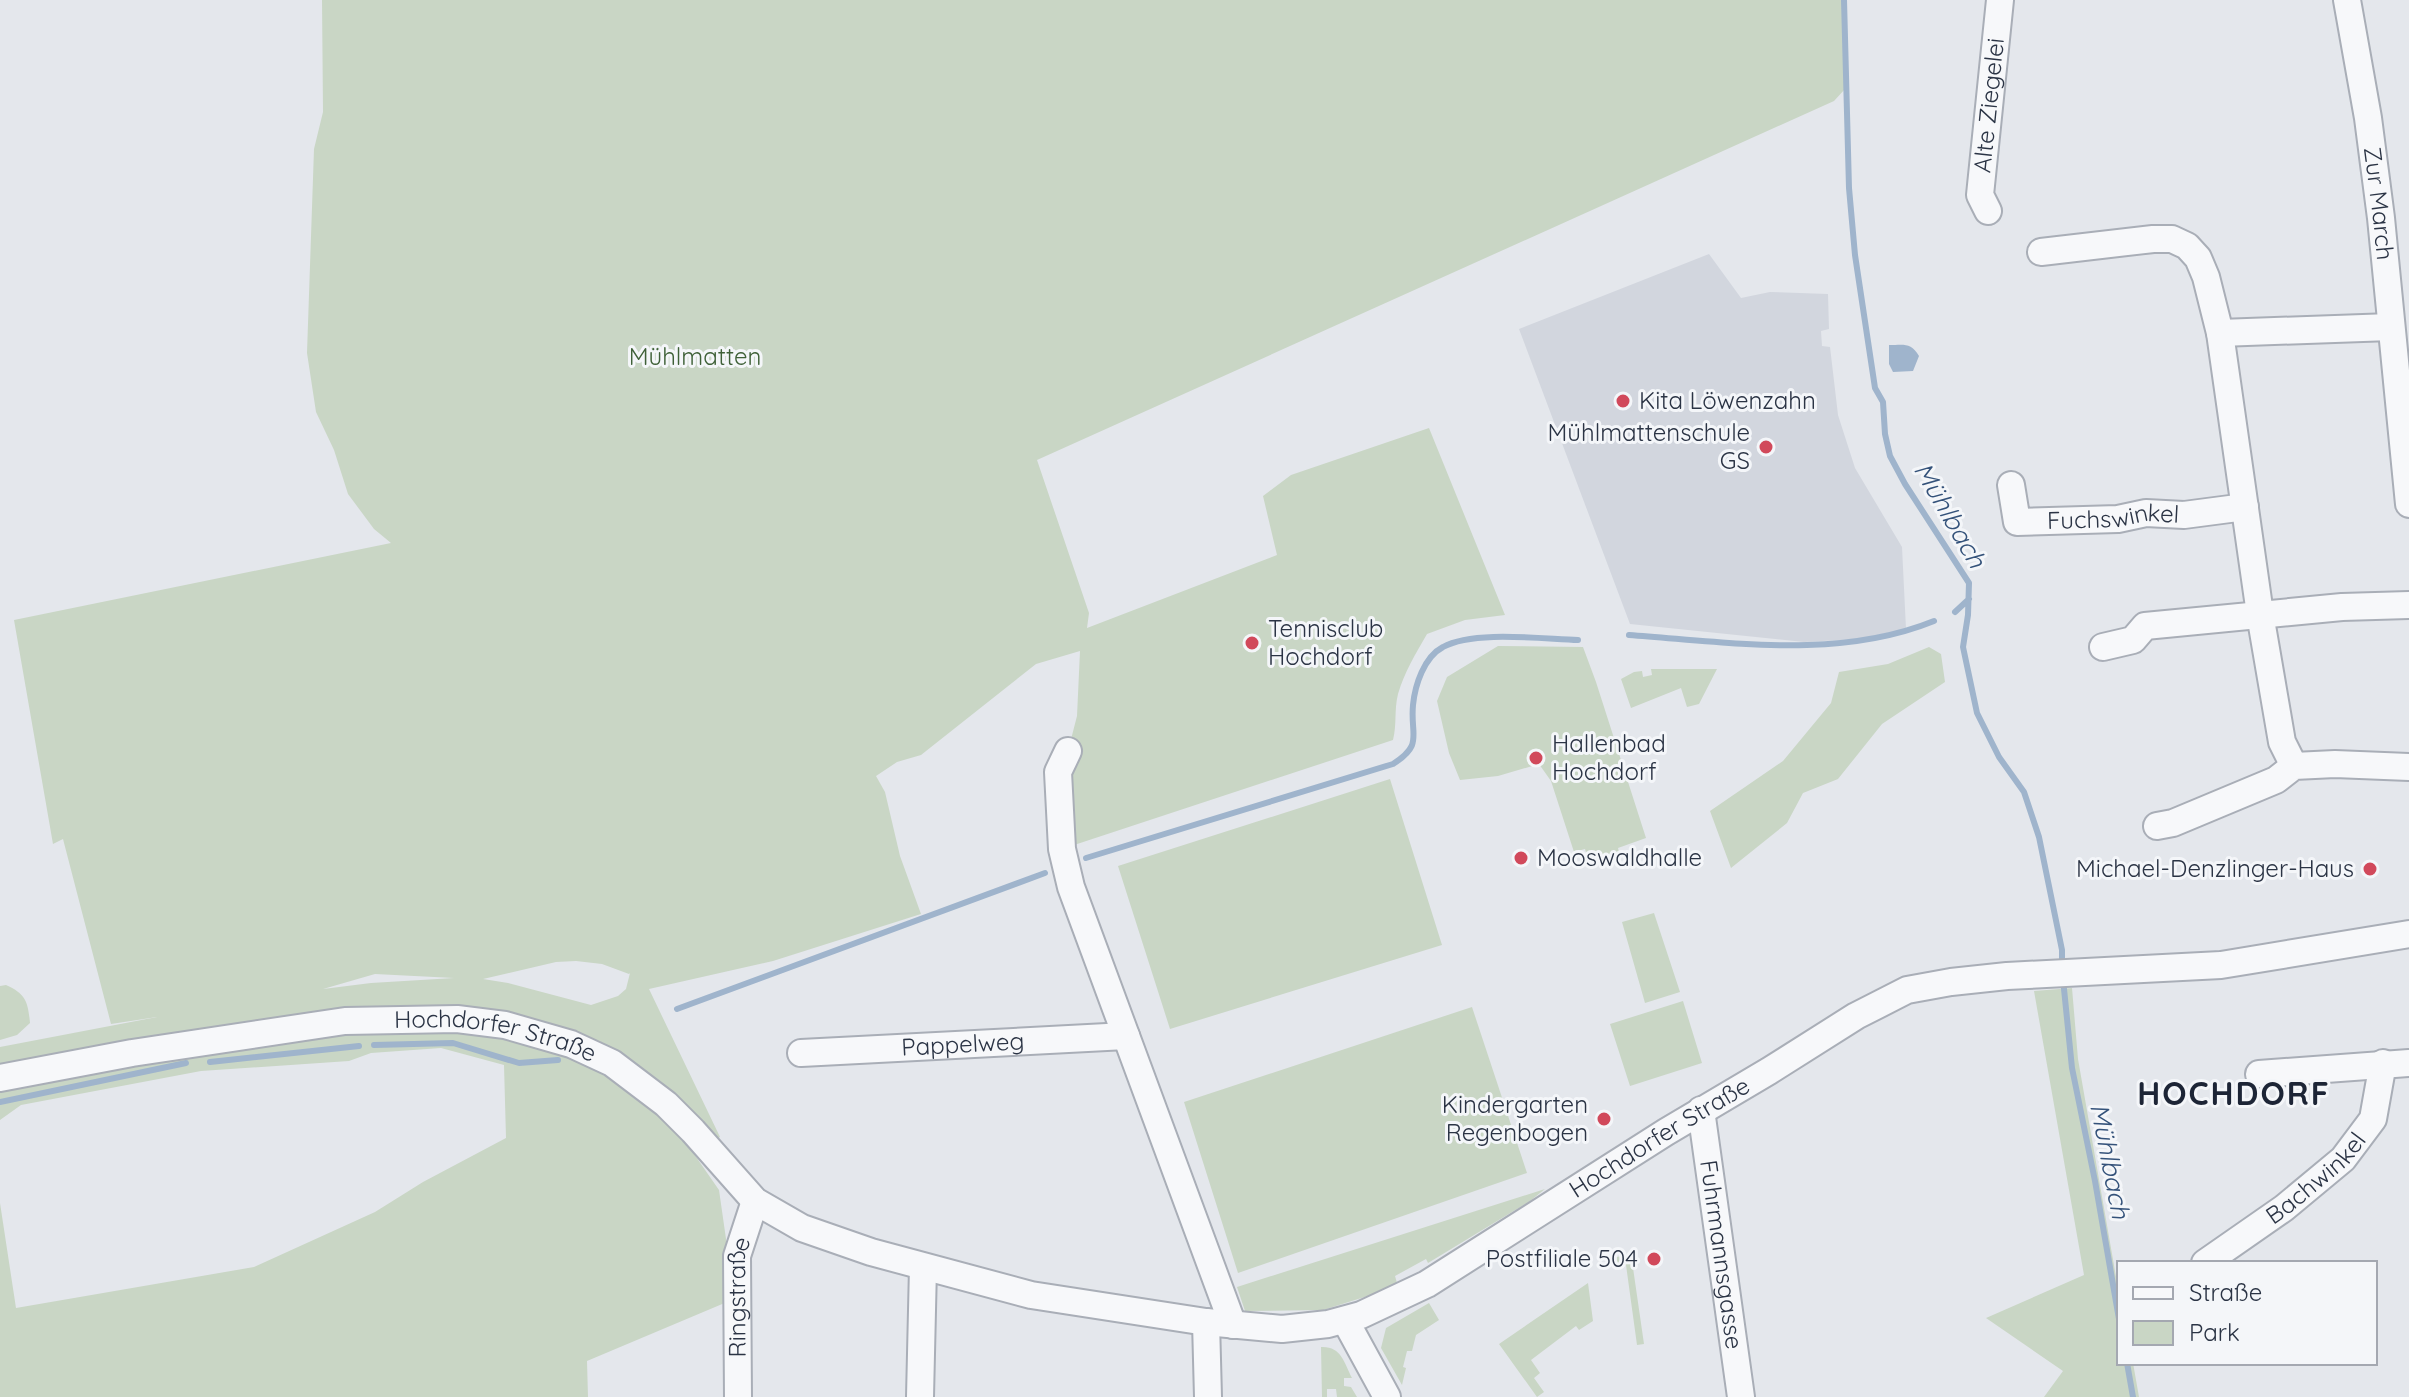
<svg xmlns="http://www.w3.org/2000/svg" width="2409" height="1397" viewBox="0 0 2409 1397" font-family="Quicksand,sans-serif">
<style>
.built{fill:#d2d6de}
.green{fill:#c9d6c5;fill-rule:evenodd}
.water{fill:#9fb4cc}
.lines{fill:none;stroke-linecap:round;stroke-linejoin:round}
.stream{stroke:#9fb4cc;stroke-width:6}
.minor-casing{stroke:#a9aeb7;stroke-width:30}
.minor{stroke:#f7f8fa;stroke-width:26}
.poi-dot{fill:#d1495b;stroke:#f4f6f9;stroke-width:3}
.labels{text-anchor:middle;stroke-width:6;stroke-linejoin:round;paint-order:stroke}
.street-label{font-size:24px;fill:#2b3445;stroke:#f4f6f9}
.park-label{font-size:24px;fill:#3f6138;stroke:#f4f6f9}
.poi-label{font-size:24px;fill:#2b3445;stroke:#f4f6f9;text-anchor:start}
.water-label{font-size:26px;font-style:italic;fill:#34527a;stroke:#f4f6f9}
.district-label{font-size:32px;font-weight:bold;letter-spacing:2px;fill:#1d2536;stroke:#f4f6f9}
</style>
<rect width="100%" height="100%" fill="#e4e7ec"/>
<!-- built -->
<path class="built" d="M1709,254L1741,298L1770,292L1828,294L1829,329L1821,331L1822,346L1830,347L1838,415L1855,468L1902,547L1906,629L1859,639L1804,642L1630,624L1519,329Z"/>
<!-- green -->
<path class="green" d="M322,0H1847L1845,89L1834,101L1037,460L1089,613L1087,628L1277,555L1263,496L1291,475L1429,428L1505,615L1465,620L1427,634C1416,653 1404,673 1398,694C1394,710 1397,725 1393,740L1062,849L1068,751L1077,716L1080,651L1036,664L921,755L897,762L876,776L885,792L900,856L921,914L773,961L649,989L720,1137L694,1154L719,1190L726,1239L727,1302L587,1361L588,1397H0V1203L16,1308L254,1267L375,1212L423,1182L506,1138L504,1065L441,1048L371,1053L349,1061L201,1071L21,1105L0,1120V1047L157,1017L111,1024L63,839L53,844L14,620L391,543L374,529L348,494L334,450L316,412L307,353L314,149L323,112ZM576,961L602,964L629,974L630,973L626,989L618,996L591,1005L508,983L483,979L556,962ZM375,974L454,978L371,983L323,989Z
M1498,646L1583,647L1596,682L1646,838L1618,848L1619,852L1589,862L1585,849L1574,852L1551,781L1539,764L1498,776L1460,780L1449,753L1437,701L1447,677Z
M1929,647L1941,654L1945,682L1882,724L1838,779L1803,793L1787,823L1731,868L1710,811L1783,761L1831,703L1839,672L1888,664Z
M1651,669H1717L1699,704L1687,707L1681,688L1631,708L1621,679L1634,672L1642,671L1643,677L1652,675Z
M1390,779L1442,945L1170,1029L1118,866Z
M1654,913L1680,992L1645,1003L1622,922Z
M6,985C26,994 28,1002 30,1023L17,1035L0,1040V986Z
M2072,988L2078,1059L2119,1294V1363H2133L2139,1397H2044L2063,1371L1986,1318L2084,1275L2034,991Z
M1683,1001L1702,1063L1630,1086L1610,1024Z
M1472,1007L1527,1173L1238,1273L1184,1102Z
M1545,1189L1530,1201L1428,1263L1426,1259L1395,1276L1397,1283L1371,1295L1323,1310L1245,1311L1237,1287Z
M1631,1254L1644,1344L1637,1345L1626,1265L1613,1267L1612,1258Z
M1588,1283L1593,1321L1579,1330L1576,1326L1531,1360L1540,1373L1534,1378L1544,1392L1537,1397L1499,1344Z
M1429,1303L1439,1320L1416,1335L1412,1351H1407L1403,1367L1406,1368L1402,1385L1381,1348L1386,1328Z
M1321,1347C1341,1346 1344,1362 1352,1378H1344V1386L1351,1387L1357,1397H1337L1336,1389H1327V1397H1322Z"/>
<!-- water -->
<path class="water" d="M1889,345C1904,345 1911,342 1919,356L1913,371L1893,372L1889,364Z"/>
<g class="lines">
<!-- stream -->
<path class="stream" d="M1844,0L1849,188L1855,255L1875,388L1883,402L1885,434L1890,456L1905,484L1969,583L1968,615L1963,647L1977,713L1999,757L2024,792L2039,837L2062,950V968
M1955,612L1969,599
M1629,635C1729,642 1838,660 1934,621
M1086,858L1393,764C1424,744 1410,736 1413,705C1415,685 1424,657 1443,647C1473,630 1543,639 1578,640
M2063,979L2072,1068L2095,1181L2119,1319
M677,1009L1045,873
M374,1045L453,1043L519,1063L558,1060
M210,1062L359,1046
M0,1102L186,1063
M2127,1363L2133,1397"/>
<!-- minor casing -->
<g class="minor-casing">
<g id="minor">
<path id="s1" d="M2347,0L2368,118L2381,218L2409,504"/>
<path id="s2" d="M1988,211L1980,195L2000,0"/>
<path d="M2041,252L2153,239H2172L2187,246L2198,258L2206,277L2220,333L2260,614L2282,742L2294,766"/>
<path d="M2220,333L2391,327"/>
<path id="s3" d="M2011,485L2017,522L2118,519L2146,513L2184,515L2245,507"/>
<path d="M2103,647L2133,640L2145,626L2342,607L2409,605"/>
<path d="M1068,751L1058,772L1062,849L1071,887L1233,1325"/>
<path d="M2157,826L2173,823L2276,780L2294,766L2335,764L2409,767"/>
<path id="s4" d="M801,1053L1126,1036"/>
<path d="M2259,1074L2409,1063"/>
<path id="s5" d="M0,1078L132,1053L345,1021L457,1019L505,1025L571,1044L612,1063L666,1104L693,1131L755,1201L802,1228L871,1252L1031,1295L1206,1322L1282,1329L1328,1324L1361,1315L1427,1284L1666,1132L1769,1071L1856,1016L1907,990L1951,982L2007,976L2221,965L2409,934"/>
<path id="s6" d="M1701,1110L1741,1397"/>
<path id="s7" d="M2205,1263L2284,1208L2343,1159L2373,1119L2383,1063"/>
<path d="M1345,1320L1387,1397"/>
<path d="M1206,1322L1208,1397"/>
<path id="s8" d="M738,1397L737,1256L755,1201"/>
<path d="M920,1397L923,1267"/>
</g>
</g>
<!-- minor -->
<use href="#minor" class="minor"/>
</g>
<!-- markers -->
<g class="poi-dot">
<circle cx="1623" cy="401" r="8"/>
<circle cx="1766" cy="447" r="8"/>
<circle cx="1252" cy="643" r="8"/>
<circle cx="1536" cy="758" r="8"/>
<circle cx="1521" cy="858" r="8"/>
<circle cx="2370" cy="869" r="8"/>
<circle cx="1604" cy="1119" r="8"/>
<circle cx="1654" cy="1259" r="8"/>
</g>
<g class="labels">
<!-- street labels -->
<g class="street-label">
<text dy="8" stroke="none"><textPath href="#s2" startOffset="108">Alte Ziegelei</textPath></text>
<text dy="8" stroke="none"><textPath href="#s1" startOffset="206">Zur March</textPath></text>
<text dy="8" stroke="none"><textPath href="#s3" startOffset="134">Fuchswinkel</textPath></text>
<text dy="8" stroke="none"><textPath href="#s5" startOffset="502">Hochdorfer Straße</textPath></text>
<text dy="8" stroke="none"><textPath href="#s4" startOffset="162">Pappelweg</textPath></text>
<text dy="8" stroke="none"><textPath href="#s5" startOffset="1798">Hochdorfer Straße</textPath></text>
<text dy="8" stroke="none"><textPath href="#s7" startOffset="140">Bachwinkel</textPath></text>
<text dy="8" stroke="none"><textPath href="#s6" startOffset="146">Fuhrmannsgasse</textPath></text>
<text dy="8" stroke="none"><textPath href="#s8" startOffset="100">Ringstraße</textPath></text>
</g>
<!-- park labels -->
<g class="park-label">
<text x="695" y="365">Mühlmatten</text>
</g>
<!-- poi labels -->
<g class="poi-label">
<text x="1639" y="409">Kita Löwenzahn</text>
<text x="1750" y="441" text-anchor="end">Mühlmattenschule<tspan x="1750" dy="28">GS</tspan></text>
<text x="1268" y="637">Tennisclub<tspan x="1268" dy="28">Hochdorf</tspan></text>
<text x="1552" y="752">Hallenbad<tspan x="1552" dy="28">Hochdorf</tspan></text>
<text x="1537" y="866">Mooswaldhalle</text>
<text x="2354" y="877" text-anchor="end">Michael-Denzlinger-Haus</text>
<text x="1588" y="1113" text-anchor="end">Kindergarten<tspan x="1588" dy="28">Regenbogen</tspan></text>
<text x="1638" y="1267" text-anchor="end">Postfiliale 504</text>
</g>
<!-- water labels -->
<g class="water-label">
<text transform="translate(1950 515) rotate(60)" y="9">Mühlbach</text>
<text transform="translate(2110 1161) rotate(79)" y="9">Mühlbach</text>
</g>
<!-- district labels -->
<g class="district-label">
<text x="2234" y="1105">HOCHDORF</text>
</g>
</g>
<!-- legend -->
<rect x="2117" y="1261" width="260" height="104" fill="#f4f6f9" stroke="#a4a8b1" stroke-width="2"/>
<rect x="2133" y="1287" width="40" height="12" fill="#f7f8fa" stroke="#a4a8b1" stroke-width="2"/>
<text x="2189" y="1301" font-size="24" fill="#2b3445">Straße</text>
<rect x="2133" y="1321" width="40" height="24" fill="#c9d6c5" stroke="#a4a8b1" stroke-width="2"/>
<text x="2189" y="1341" font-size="24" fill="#2b3445">Park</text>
</svg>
